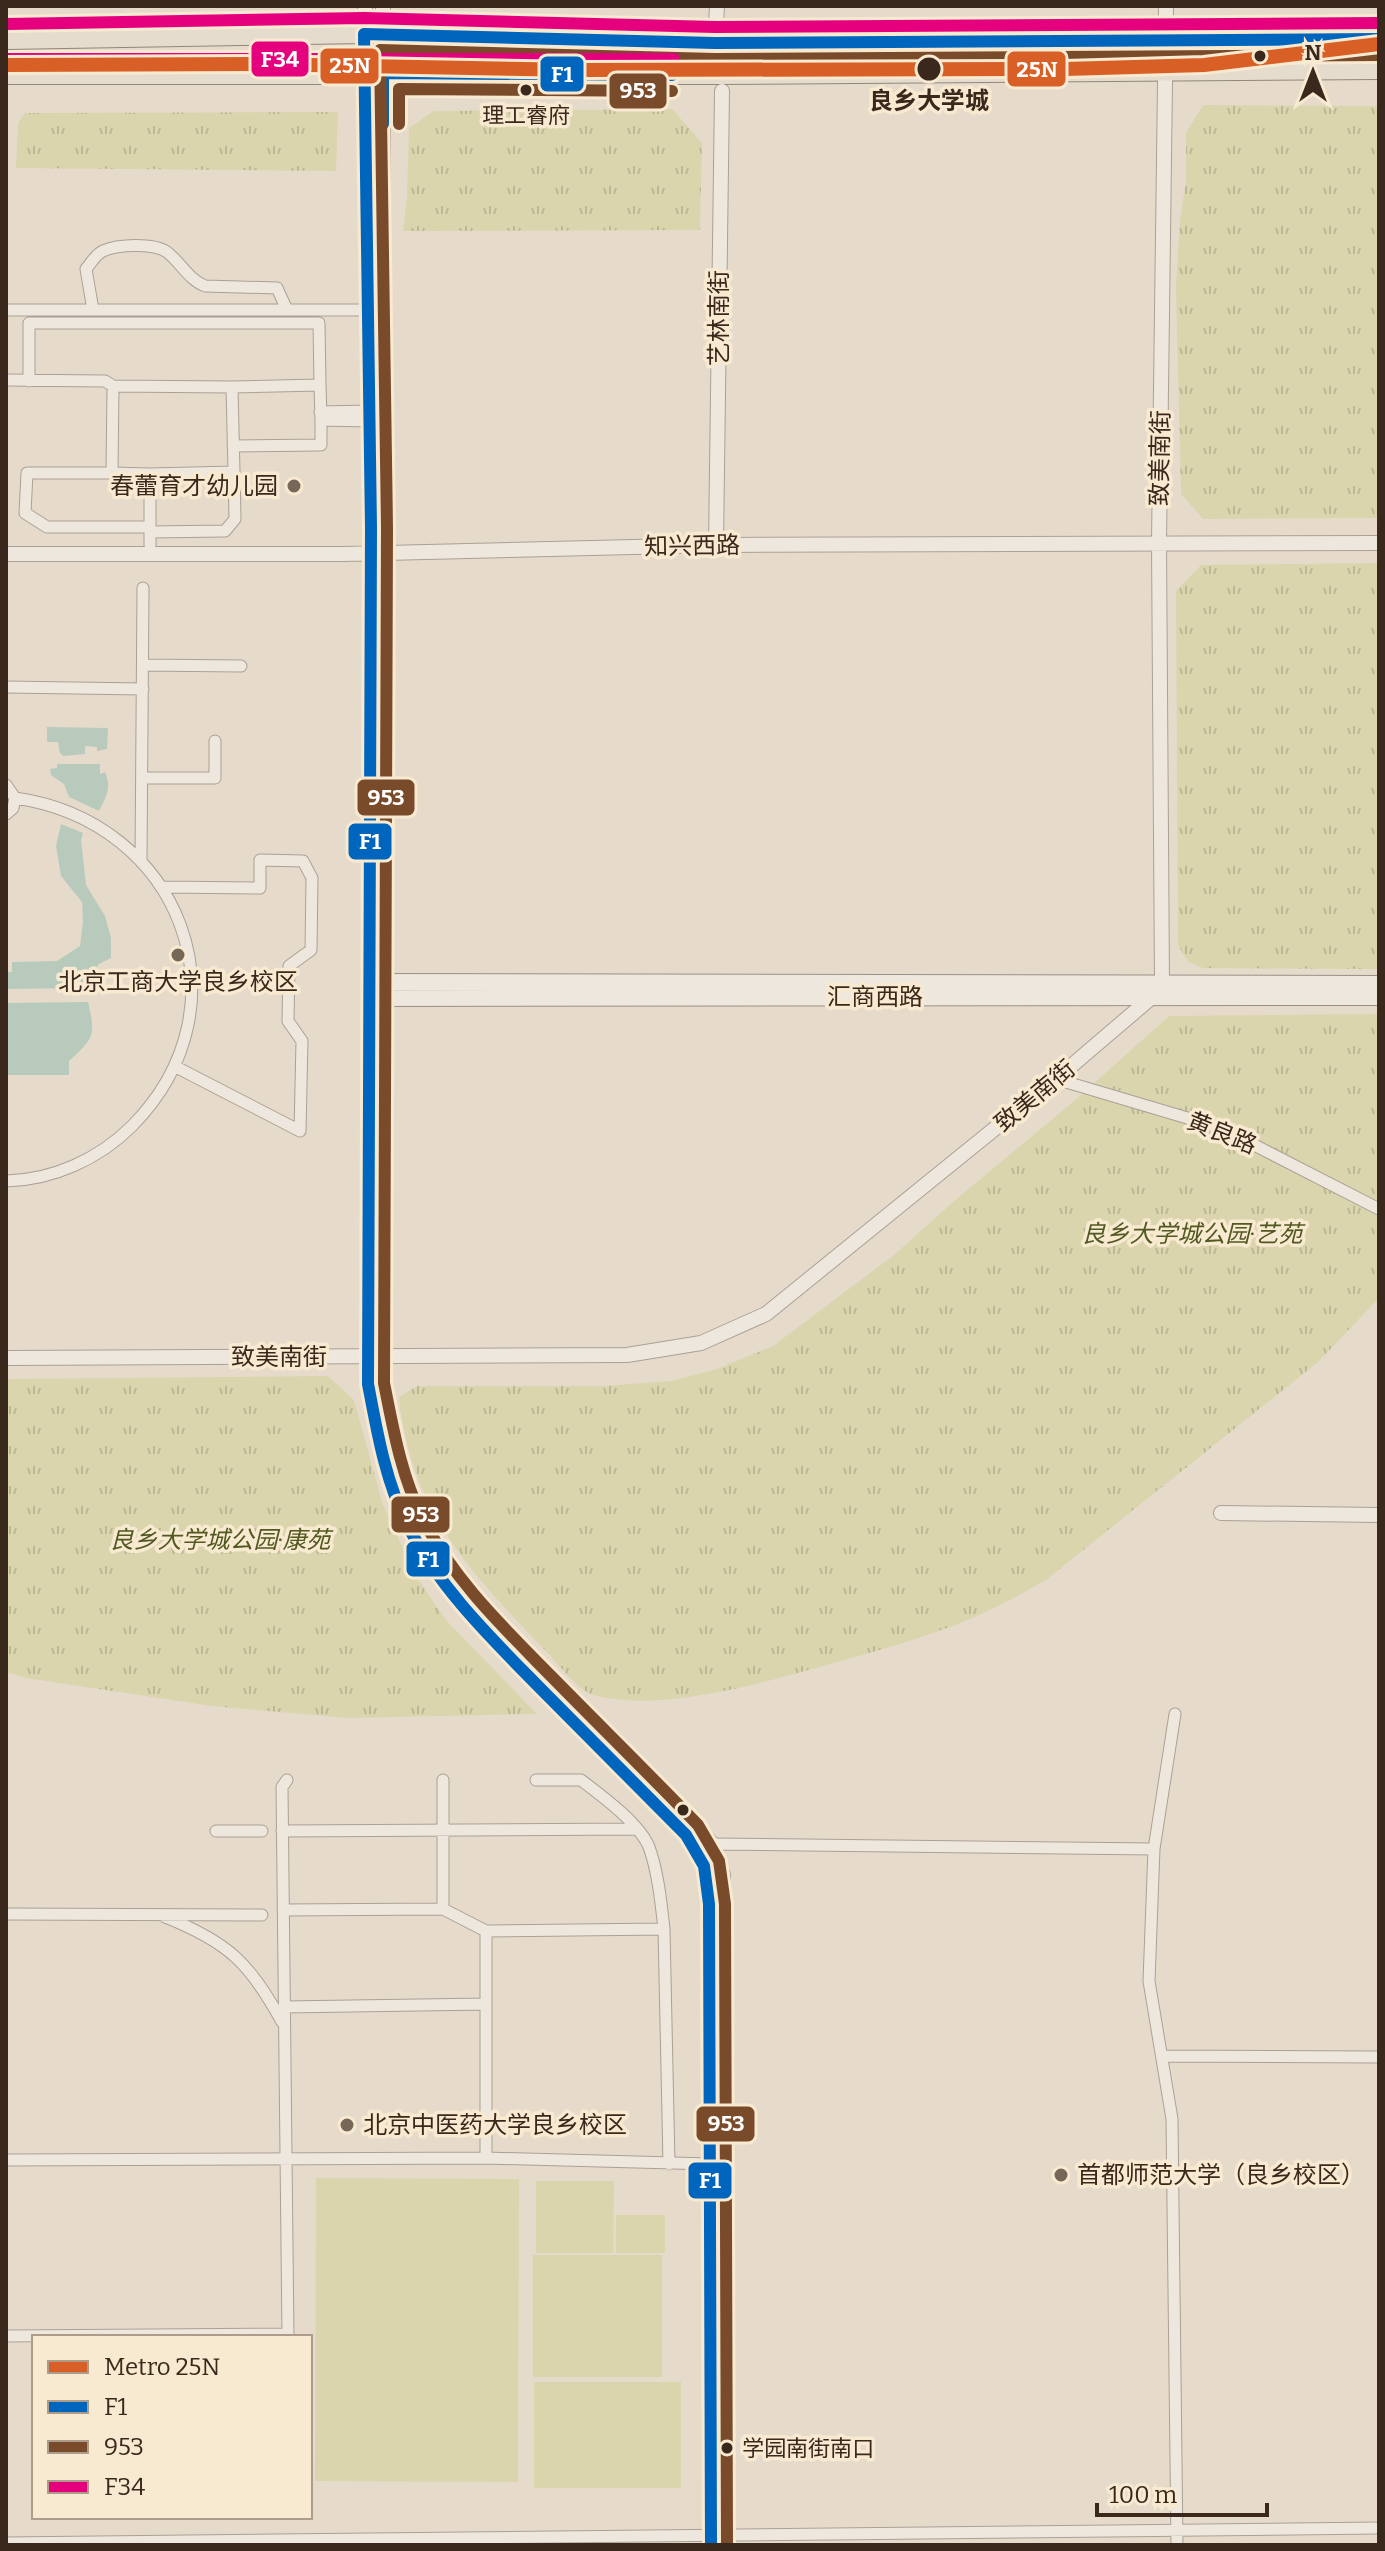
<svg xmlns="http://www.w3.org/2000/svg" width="1385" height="2551" viewBox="0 0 1385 2551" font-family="Bitter,'Noto Sans SC',serif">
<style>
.grass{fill:url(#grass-tufts)}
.pitch{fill:#dad5ad}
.water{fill:#b8cabc}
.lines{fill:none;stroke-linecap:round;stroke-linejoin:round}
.minor-casing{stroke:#aba095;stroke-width:13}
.tertiary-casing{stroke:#aba095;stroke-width:16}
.secondary-casing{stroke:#9b9085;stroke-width:18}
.primary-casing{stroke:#90867b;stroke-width:20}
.minor{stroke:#ede7de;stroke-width:11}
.tertiary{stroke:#ede7de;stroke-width:14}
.secondary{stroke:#ede7de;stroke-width:16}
.primary{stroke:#e6dcce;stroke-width:18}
.bus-1-casing{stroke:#f8e9d1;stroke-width:18}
.bus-2-casing{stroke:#f8e9d1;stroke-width:18}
.bus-3-casing{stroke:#f8e9d1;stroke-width:18}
.bus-1{stroke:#0065bd;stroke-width:12}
.bus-2{stroke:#7a4b2a;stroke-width:12}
.bus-3{stroke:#e5007d;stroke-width:12}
.metro-1-casing{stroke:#f8e9d1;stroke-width:20}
.metro-1{stroke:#d85f26;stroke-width:14}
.bus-dot{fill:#3b281c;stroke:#f8e9d1;stroke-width:3}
.poi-dot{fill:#776759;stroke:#f8e9d1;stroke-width:3}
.labels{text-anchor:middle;stroke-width:7;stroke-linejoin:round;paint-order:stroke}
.bus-label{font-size:22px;fill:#3b281c;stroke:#f8e9d1}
.stop-label{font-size:24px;font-weight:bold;fill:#3b281c;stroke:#f8e9d1}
.street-label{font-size:24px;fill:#3b281c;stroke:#f8e9d1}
.poi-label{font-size:24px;fill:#3b281c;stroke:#f8e9d1;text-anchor:start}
.park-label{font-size:24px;font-style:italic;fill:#515921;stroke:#f8e9d1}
.line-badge{stroke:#f8e9d1;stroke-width:3}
.badge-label{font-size:22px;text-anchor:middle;font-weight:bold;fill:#fff}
</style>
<defs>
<pattern id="grass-tufts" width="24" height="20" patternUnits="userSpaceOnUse" patternTransform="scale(2)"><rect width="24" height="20" fill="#dad5ad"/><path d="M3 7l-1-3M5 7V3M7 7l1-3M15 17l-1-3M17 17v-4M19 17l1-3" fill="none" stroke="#bcb794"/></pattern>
</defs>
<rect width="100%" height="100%" fill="#e6dbcb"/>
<!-- grass -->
<path class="grass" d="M1203,105L1379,106V518L1203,519L1181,494L1176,287L1180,220L1186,182V133Z
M672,109L702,143L700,230L403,231L407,196L409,128L434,111Z
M338,112L336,171L16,168L18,123L25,113Z
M1379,563V969L1203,968L1188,962L1178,945L1176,591L1201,565Z
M1379,1014V1298L1318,1362L1047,1579C1017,1597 983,1615 950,1627C912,1641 873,1652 834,1663C769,1681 656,1715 591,1694C578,1690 554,1659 543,1648C468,1570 411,1511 399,1397L417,1386H604L671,1381L717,1369L773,1346L894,1255L953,1202L1073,1102L1169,1016Z
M328,1376L354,1400L382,1502L414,1573L445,1619L537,1714L348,1718L212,1706L26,1678L6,1672V1379Z"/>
<!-- pitch -->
<path class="pitch" d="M316,2178L519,2179L518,2482L315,2481Z
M536,2181H614L613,2253H536Z
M616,2215H665V2253H616Z
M533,2255H662V2377H533Z
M534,2382H681V2488H534Z"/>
<!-- water -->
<path class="water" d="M47,727L108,728L107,749L97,751V747L85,746V754L63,756L60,753L58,742H47Z
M57,764H100V774L105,772C112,787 106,797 99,811L69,797L64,784L51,775L50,769L57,768Z
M61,824L83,833L81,840L86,885L105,916L111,938V958L99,964L81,988L6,989V972H12V962L57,961L80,946L83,922L82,902L61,876L56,846Z
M88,1002C96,1035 94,1038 69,1061V1075H6V1003Z"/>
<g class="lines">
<!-- minor casing -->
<g class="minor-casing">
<path id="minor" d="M6,310H369
M93,310L86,269C91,263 96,254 103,251C118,244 154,243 167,252C181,263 189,280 205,286L277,288L287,310
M6,380L105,381L113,386L232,387L234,472L150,474V545
M29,381V323H319L320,385
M113,386L112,473H27L25,513L47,527H150
M232,387L320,385L321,420
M320,412L370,411
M233,446L321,445V420L370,421
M112,473L150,474
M150,532L225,531L235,519L234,472
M143,665L241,666
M6,687L143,689
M142,778H215V741
M6,785L15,798L13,808L6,814
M141,862L143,588
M162,887L260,888V860L303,861L312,878L311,950L289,966L288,1021L302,1041L300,1131L176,1067
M1056,1079L1221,1128L1379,1209
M6,1181C53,1180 99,1159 132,1126C252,1005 180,821 15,798
M287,1780L282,1787L288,2337
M443,1780V1909
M536,1780H581C602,1796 639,1823 649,1847C658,1872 661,1902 664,1929L669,2164
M216,1831H262
M282,1831L637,1829
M1154,1849L1175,1714
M697,1850L712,1844L1154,1849L1149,1981L1172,2119L1177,2545
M283,1910L443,1909L486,1931V2158
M6,1914L262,1915
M165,1917C228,1942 250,1963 282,2022
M486,1931L664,1929
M284,2007L486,2004
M1162,2056L1379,2057
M6,2160L486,2158L710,2164
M6,2336L288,2334
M6,2543L1379,2528"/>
</g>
<!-- tertiary casing -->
<g class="tertiary-casing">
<path id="tertiary" d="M365,6L371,528L368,1384C377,1432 385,1479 407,1524C439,1588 490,1638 540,1688C588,1737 637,1786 686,1835L704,1866L709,1904L711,2545
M383,6L381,1357L386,1417L394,1459L420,1524L457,1582L689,1816L712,1844L723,1875L727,2545
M715,43L717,6
M716,545L722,91
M6,554H343L716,545L1379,543
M6,1358L627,1355L701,1343L766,1314L1056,1079L1152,997L1162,984L1159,542L1166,6
M1221,1513L1379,1515"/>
</g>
<!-- secondary casing -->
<g class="secondary-casing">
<path id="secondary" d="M371,982L1379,984
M371,998L1379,997"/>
</g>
<!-- primary casing -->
<g class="primary-casing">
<path id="primary" d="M6,40L364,34L715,43L1379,39
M6,75H715L1379,70"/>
</g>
<!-- minor -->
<use href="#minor" class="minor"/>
<!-- tertiary -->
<use href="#tertiary" class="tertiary"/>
<!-- secondary -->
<use href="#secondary" class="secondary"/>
<!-- primary -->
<use href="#primary" class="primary"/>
<!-- bus-1 casing -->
<g class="bus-1-casing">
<path id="bus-1" d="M383,124V73L672,75
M711,2545L709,1904L704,1866L686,1835C637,1786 589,1737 540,1688C491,1638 439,1588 407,1524C385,1480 377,1431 368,1384L371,528L364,34L715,43L1379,39"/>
</g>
<!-- bus-2 casing -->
<g class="bus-2-casing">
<path id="bus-2" d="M399,124V89L672,91
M727,2545L725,1904L719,1861L698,1825C650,1775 601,1727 552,1677C504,1628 453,1580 422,1517C401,1475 393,1428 384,1383L387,528L380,50L715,59L1379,55"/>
</g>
<!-- bus-3 casing -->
<g class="bus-3-casing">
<path id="bus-3" d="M6,24L364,18L715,27L1379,23
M6,59H674"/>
</g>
<!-- bus-1 -->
<use href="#bus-1" class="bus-1"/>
<!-- bus-2 -->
<use href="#bus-2" class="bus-2"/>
<!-- bus-3 -->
<use href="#bus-3" class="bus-3"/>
<!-- metro-1 casing -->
<g class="metro-1-casing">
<path id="metro-1" d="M6,65L257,64L581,70L1065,69L1204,65L1379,44"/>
</g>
<!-- metro-1 -->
<use href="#metro-1" class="metro-1"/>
</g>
<!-- markers -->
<g class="bus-dot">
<circle cx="1260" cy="56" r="7"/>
<circle cx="929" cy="69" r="13"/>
<circle cx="526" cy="90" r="7"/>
<circle cx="683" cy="1810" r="7"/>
<circle cx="727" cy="2448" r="7"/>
</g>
<g class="poi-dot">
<circle cx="294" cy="486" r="8"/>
<circle cx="178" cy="955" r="8"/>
<circle cx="347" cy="2125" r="8"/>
<circle cx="1061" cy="2175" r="8"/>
</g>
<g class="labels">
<!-- bus labels -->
<g class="bus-label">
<text x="526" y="123">理工睿府</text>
<text x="742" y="2456" text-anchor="start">学园南街南口</text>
</g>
<!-- stop labels -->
<g class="stop-label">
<text x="929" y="109">良乡大学城</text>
</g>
<!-- street labels -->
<g class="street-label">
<text transform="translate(719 318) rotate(-90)" y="8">艺林南街</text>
<text transform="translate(1160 458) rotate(-89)" y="8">致美南街</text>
<text transform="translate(692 546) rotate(-1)" y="8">知兴西路</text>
<text x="875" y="1005">汇商西路</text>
<text transform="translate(1035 1096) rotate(-40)" y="8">致美南街</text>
<text transform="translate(1222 1133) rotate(22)" y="8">黄良路</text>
<text x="279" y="1365">致美南街</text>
</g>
<!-- poi labels -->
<g class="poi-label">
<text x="278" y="494" text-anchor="end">春蕾育才幼儿园</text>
<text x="178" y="990" text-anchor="middle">北京工商大学良乡校区</text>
<text x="363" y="2133">北京中医药大学良乡校区</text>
<text x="1077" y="2183">首都师范大学（良乡校区）</text>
</g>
<!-- park labels -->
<g class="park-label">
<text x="1192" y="1242">良乡大学城公园·艺苑</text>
<text x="220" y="1548">良乡大学城公园·康苑</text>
</g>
</g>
<g class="line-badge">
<rect x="250" y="40" width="60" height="38" rx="8" fill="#e5007d"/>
<rect x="319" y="47" width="61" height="38" rx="8" fill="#d85f26"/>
<rect x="1006" y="50" width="61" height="38" rx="8" fill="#d85f26"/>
<rect x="539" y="55" width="46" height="38" rx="8" fill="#0065bd"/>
<rect x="608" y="72" width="60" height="38" rx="8" fill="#7a4b2a"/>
<rect x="356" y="778" width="60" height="39" rx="8" fill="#7a4b2a"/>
<rect x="347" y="822" width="46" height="39" rx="8" fill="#0065bd"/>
<rect x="390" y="1495" width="61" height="39" rx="8" fill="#7a4b2a"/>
<rect x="405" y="1540" width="46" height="38" rx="8" fill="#0065bd"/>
<rect x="695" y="2105" width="61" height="38" rx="8" fill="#7a4b2a"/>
<rect x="687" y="2161" width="46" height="39" rx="8" fill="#0065bd"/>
</g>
<g class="badge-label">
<text x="280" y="67">F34</text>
<text x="350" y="73">25N</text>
<text x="1037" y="77">25N</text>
<text x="562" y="82">F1</text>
<text x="638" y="98">953</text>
<text x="386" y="805">953</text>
<text x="370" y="849">F1</text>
<text x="421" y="1522">953</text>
<text x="428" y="1567">F1</text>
<text x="726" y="2131">953</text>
<text x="710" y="2188">F1</text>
</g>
<!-- border -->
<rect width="1385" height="2551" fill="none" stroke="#3b281c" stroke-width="16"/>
<!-- legend -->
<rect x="32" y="2335" width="280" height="184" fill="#f8e9d1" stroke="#ac9c89" stroke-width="2"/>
<rect x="48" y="2361" width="40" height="12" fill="#d85f26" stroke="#ac9c89" stroke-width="2"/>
<text x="104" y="2375" font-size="24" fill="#3b281c">Metro 25N</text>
<rect x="48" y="2401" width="40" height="12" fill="#0065bd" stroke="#ac9c89" stroke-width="2"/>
<text x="104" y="2415" font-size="24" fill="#3b281c">F1</text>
<rect x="48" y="2441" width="40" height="12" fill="#7a4b2a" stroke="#ac9c89" stroke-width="2"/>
<text x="104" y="2455" font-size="24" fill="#3b281c">953</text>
<rect x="48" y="2481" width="40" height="12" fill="#e5007d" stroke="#ac9c89" stroke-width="2"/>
<text x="104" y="2495" font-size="24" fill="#3b281c">F34</text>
<!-- north arrow -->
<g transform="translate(1313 72)" stroke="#f8e9d1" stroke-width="6" paint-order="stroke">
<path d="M0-6L14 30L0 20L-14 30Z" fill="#3b281c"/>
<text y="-12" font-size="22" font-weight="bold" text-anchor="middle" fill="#3b281c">N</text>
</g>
<!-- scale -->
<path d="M1097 2503v12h170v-12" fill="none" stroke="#3b281c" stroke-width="4"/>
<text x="1109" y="2503" font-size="24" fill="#3b281c" stroke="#f8e9d1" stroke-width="6" paint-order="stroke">100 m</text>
</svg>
